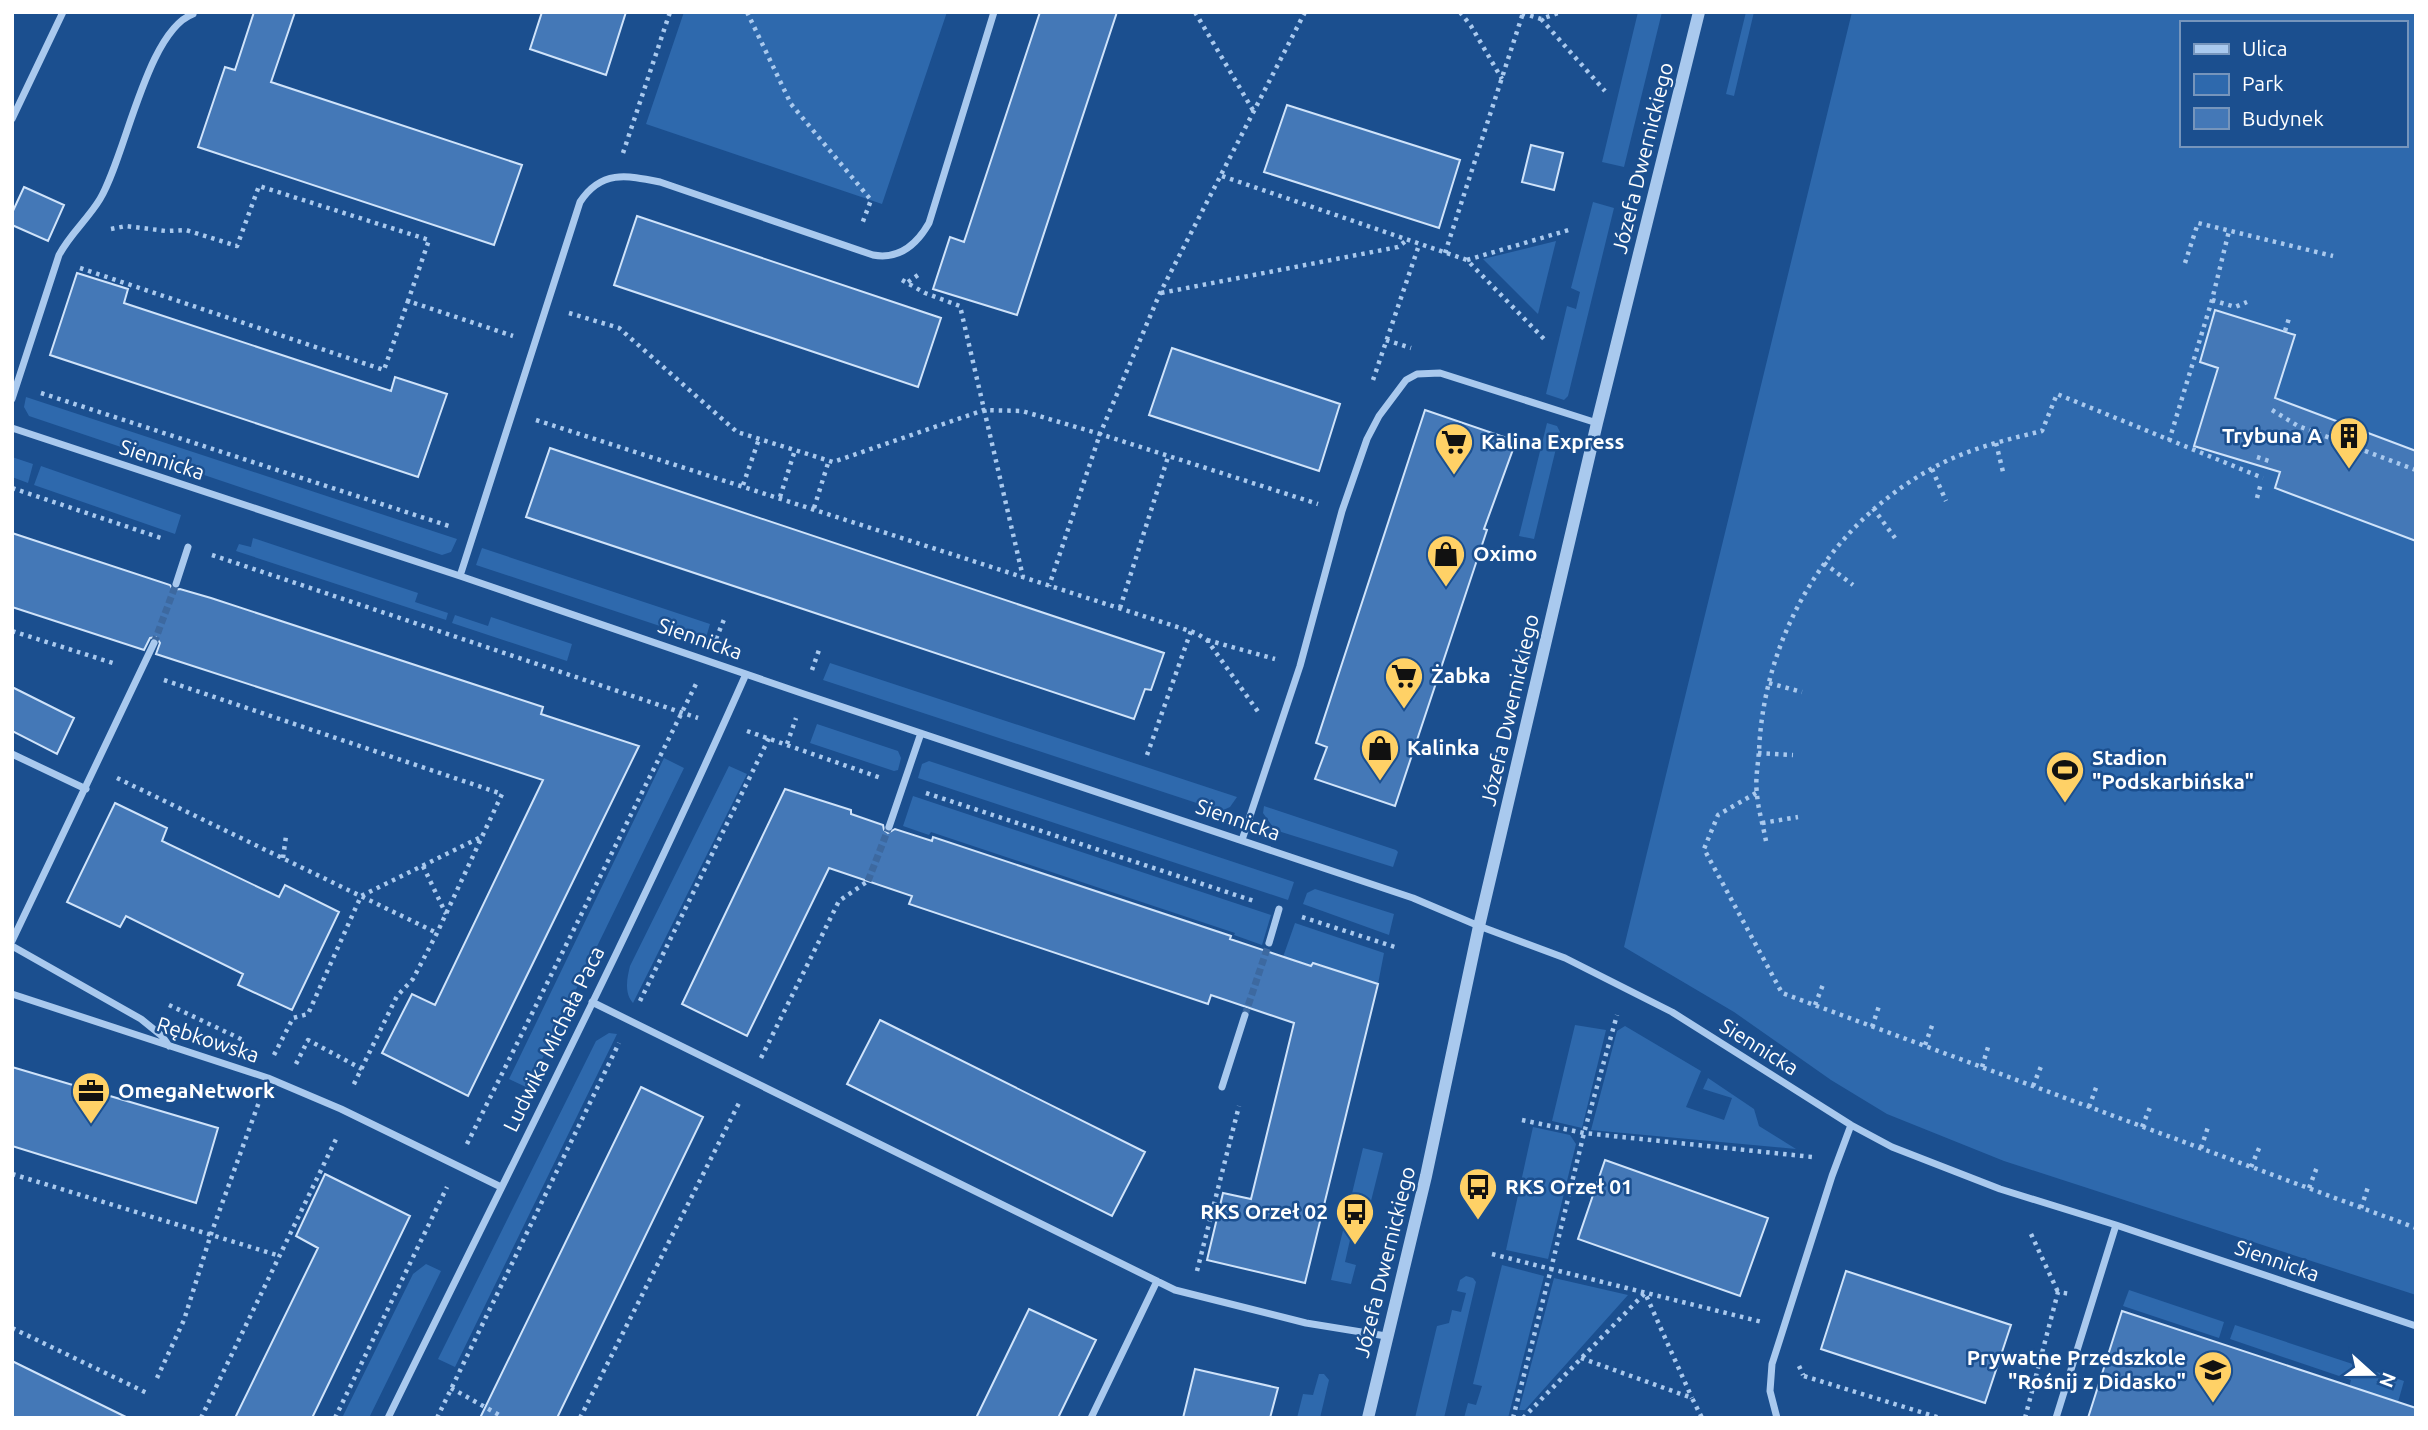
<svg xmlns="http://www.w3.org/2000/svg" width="2428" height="1430" viewBox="0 0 2428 1430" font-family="Ubuntu,sans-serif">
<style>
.green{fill:#2e69ad;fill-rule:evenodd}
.building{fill:#4478b7;stroke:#cfe3fa;stroke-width:2}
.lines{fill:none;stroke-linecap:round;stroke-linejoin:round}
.minor-tunnel{stroke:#3d69a0;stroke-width:7;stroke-dasharray:7 3.5;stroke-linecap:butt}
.path{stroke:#a9c9ee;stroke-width:4.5;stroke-dasharray:3.5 5;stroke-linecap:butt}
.minor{stroke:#a9c9ee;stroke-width:7}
.tertiary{stroke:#a9c9ee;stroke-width:12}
.labels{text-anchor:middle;stroke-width:5;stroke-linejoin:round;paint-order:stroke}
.street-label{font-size:21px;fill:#fff;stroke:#1b4f8f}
.poi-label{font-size:21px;font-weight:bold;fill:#fff;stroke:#1b4f8f;text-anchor:start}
</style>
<rect width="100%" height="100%" fill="#1b4f8f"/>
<!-- green -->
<path class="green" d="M684,12H947L882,204L646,124Z
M1638,12H1662L1624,167L1602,162Z
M1746,12H1754L1734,96L1726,94Z
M1852,12H2416V1295L2004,1161L1887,1114L1831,1080L1734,1012L1624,947ZM2181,23H2405V145H2181Z
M1593,202L1614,208L1568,396L1564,400L1546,394L1567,306L1576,309L1580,292L1571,288Z
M1556,241L1538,314L1483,259Z
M26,397L457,539L451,552L442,555L29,416L24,407Z
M1547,423L1557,426L1560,432L1534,539L1519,536Z
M12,457L33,464L28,483L12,477Z
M41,466L181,515L175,534L34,485Z
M253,538L418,593L415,602L448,613L446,620L236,551L239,544L251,547Z
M482,548L710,624L705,641L476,565Z
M455,615L488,626L491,617L572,644L567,661L452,623Z
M830,663L1237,797L1230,807L1221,811L823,680Z
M817,724L898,751L901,758L898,770L894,771L810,743Z
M664,758L684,768L528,1088L509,1079Z
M929,761L1294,882L1288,900L918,778L922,764Z
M729,766L747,774L633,1003C624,993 627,978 630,966Z
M913,796L1271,915L1262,945L1234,935L1235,933L931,832L929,835L903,826Z
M1264,806L1396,850L1398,852L1393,867L1275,830L1263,813Z
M1315,889L1394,914L1389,935L1303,904L1307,893Z
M1295,923L1384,953L1378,984L1313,963L1311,966L1283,957Z
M1575,1025L1606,1030L1582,1128L1552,1121Z
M1625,1026L1701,1071L1686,1107L1724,1120L1732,1098L1703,1089L1708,1078L1754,1109L1759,1126L1796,1149L1591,1130L1617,1031Z
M609,1033L617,1034L455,1367L438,1359L596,1041Z
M1533,1127L1570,1135L1576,1144L1548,1259L1506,1250Z
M1363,1148L1383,1153L1363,1233L1352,1231L1345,1262L1356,1265L1351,1284L1331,1280Z
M426,1264L441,1271L369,1418H342L413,1274Z
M1502,1265L1544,1276L1508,1418H1464L1468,1403L1476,1405L1482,1386L1473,1384Z
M1466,1276L1473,1278L1476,1282L1444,1418H1415L1437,1326L1449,1323L1452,1310L1461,1312L1466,1293L1457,1291L1460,1280Z
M1554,1278L1628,1295L1525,1410H1519Z
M2129,1290L2224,1322L2219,1338L2123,1306Z
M2235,1325L2404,1381L2398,1402L2349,1387L2351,1380L2230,1339Z
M1319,1374H1324L1329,1380L1320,1418H1297L1303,1394L1313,1395Z"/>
<!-- building -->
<path class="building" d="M254,12H295L271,82L522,165L494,245L198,147L225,67L235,70Z
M542,12H626L606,75L530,49Z
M1040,12H1117L1017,315L933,289L950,237L964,242Z
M1287,105L1460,160L1439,228L1264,172Z
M1531,145L1563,153L1554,190L1522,182Z
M24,187L64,205L48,241L12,225V213Z
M637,216L941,318L918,387L614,285Z
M77,273L128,289L124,303L391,391L395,377L447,394L418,477L50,355Z
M2215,310L2295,335L2275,398L2416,451V541L2275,488L2280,472L2194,446L2218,368L2200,362Z
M1172,348L1340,404L1319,471L1149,415Z
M1425,410L1516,441L1484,529L1487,530L1395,806L1315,779L1327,747L1316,743Z
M550,448L1164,653L1151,690L1145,689L1134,719L526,517Z
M12,533L170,585L173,590L180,589L211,598L543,707L541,714L639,746L468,1096L382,1053L412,994L435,1005L543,780L156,654L160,643L156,637L150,638L144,650L12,607Z
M12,687L74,718L57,754L12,731Z
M785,789L851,810V814L883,825L884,830L888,833L895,829L932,841L933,837L1231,936L1230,939L1311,966L1313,963L1378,984L1305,1283L1207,1260L1223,1193L1251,1199L1294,1023L1211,995L1208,1004L909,904L912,896L829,868L747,1036L682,1004Z
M115,803L167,828L162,841L279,897L285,885L339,912L292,1010L238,985L243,974L126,916L120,927L67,902Z
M880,1020L1145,1152L1112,1216L847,1084Z
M12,1067L218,1128L196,1203L12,1146Z
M641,1087L703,1117L557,1418H480Z
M1605,1160L1768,1218L1740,1296L1578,1239Z
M325,1174L410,1216L312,1418H235L318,1248L296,1236Z
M1846,1271L2011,1325L1985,1403L1821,1349Z
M1029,1309L1096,1340L1058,1418H976Z
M2122,1311L2416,1408V1418H2088Z
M12,1361L128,1418H12Z
M1195,1369L1278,1388L1270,1418H1183Z"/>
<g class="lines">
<!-- minor-tunnel -->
<path class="minor-tunnel" d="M154,643L176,584
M868,881L889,827
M1245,1015L1269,943"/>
<!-- path -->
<path class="path" d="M747,12L791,104L871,200L862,224
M1195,12L1254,112
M1305,12L1160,293L1100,434L1318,504
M1460,12L1471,26L1502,79
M1522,13L1541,19L1561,12
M1541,19L1605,91
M623,153L670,12
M1222,176L1467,260L1545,340
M111,229L126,226L166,231L186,230L237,246L259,186L429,240L408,301L513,336
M1445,253L1523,13
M1467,260L1572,229
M2185,263L2198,223L2333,256
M80,268L384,370L408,301
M902,280L925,293L960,306L1023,577
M908,282L921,273
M1161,293L1398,247L1407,240
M2212,300L2235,307L2247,302
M569,313L619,328L737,432L833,462L984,410L1022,411L1100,434L1049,586
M2285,331L2290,315
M1386,340L1411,348
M1373,380L1419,245
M41,393L452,527
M2272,410L2298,426L2416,470
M536,420L1196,633L1207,640L1259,713
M2169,441L2212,300L2229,231
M1996,443L2004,476
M2257,457L2269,461
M1932,469L1946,501
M743,485L759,439
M12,488L164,539
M780,497L795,450
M2257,498L2261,483
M814,508L829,460
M1873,508L1895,538
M212,555L698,718
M1824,563L1853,585
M1120,608L1168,457
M12,631L116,664
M716,639L725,617
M1207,640L1275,659
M812,670L820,647
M164,680L502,794L437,933L413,979L397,996L352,1088
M1769,683L1802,692
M747,731L881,778
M787,744L796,718
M1758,753L1793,755
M1147,755L1191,631
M117,778L437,933
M926,793L1257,902
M1756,793L1718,815L1704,849L1782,993L2416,1228
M1762,823L1798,817
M1766,841C1763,825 1758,809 1757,794C1755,780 1758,765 1759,751C1764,635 1828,526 1931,469C1964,450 2005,440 2042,431L2057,394L2263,478
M283,858L286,836
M423,866L446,914
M1302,917L1398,948
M640,1001L769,738
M169,1005L243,1040
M1815,1005L1824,982
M1872,1027L1880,1003
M1925,1045L1933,1023
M274,1055L293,1018L308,1014L361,896L481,837
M761,1058L839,901L868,881
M296,1064L308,1040L362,1069
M1982,1067L1989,1044
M2033,1086L2042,1064
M2089,1107L2097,1085
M1522,1120L1584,1133L1812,1157
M2142,1127L2151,1105
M467,1144L697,682
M2201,1148L2208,1127
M2251,1167L2260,1146
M12,1174L280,1256
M2309,1188L2317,1167
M2361,1208L2368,1187
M2031,1234L2058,1292
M1492,1254L1551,1269L1584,1133L1617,1015
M1197,1271L1239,1106
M12,1328L149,1394
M1581,1358L1692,1398L1702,1418
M1799,1366L1803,1375
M1804,1376L1940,1418
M157,1378L184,1320L211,1234L259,1102
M451,1388L501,1416
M201,1418L338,1135
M335,1418L447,1187
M437,1418L619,1043
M580,1418L739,1103
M1513,1418L1551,1269L1762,1322
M1523,1418L1645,1293L1692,1398
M2025,1418L2058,1292L2071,1294"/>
<!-- minor -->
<path class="minor" d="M12,119L63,12
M12,399L59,255C70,234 88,219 100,199C126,155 147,31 193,14
M12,428L460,576L804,694L1413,898L1479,926L1565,958L1672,1012L1851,1125L1892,1147L2000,1189L2116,1225L2416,1326
M460,576L580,202C601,170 626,175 660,182L873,255C900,260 917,244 929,223L994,12
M176,584L188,547
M12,754L86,789
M889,827L921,733
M1242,840L1300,666L1342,511L1367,439L1379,416L1406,380L1417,374L1440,373L1597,423
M12,941L154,643
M1269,943L1279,909
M12,946L141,1019L162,1036L169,1046
M12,994L268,1078L341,1109L501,1187
M592,1002L1175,1290L1306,1323L1386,1336
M1222,1087L1245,1015
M388,1418C509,1170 635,925 746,674
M1091,1418L1157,1281
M1777,1418L1770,1391L1772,1364L1832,1176L1851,1125
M2056,1418L2116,1225"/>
<!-- tertiary -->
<path class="tertiary" d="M1368,1418L1426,1176L1479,926L1597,423L1699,12"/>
</g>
<!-- icons -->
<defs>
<g id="building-pin" transform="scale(2.0125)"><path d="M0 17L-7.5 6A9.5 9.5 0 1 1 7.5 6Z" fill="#ffd166" stroke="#1b4f8f"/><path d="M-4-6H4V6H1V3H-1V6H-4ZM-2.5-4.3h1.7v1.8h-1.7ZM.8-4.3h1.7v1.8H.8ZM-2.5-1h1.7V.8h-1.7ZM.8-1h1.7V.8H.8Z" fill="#111"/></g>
<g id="supermarket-pin" transform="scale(2.0125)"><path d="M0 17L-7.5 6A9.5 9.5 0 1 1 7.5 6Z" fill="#ffd166" stroke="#1b4f8f"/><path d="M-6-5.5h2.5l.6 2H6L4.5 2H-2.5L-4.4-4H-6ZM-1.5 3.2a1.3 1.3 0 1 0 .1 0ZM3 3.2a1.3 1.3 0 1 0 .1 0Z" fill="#111"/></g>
<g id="shop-pin" transform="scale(2.0125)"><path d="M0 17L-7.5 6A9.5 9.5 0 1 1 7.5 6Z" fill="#ffd166" stroke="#1b4f8f"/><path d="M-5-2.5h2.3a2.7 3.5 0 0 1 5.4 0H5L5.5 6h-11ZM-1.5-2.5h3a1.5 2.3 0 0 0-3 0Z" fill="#111"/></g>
<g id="stadium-pin" transform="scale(2.0125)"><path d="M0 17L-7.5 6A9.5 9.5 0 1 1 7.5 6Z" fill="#ffd166" stroke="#1b4f8f"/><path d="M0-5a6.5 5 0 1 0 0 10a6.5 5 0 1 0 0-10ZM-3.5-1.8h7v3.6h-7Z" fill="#111"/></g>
<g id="office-pin" transform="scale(2.0125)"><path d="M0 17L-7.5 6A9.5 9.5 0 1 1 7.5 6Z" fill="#ffd166" stroke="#1b4f8f"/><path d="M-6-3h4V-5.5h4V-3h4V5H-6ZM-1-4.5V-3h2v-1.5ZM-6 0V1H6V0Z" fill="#111"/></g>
<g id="bus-pin" transform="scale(2.0125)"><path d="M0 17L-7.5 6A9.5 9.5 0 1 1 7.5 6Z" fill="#ffd166" stroke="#1b4f8f"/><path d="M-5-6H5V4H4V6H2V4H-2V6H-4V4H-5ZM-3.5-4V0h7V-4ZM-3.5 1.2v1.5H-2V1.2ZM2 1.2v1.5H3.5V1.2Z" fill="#111"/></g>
<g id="school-pin" transform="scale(2.0125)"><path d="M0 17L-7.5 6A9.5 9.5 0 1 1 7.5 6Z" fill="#ffd166" stroke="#1b4f8f"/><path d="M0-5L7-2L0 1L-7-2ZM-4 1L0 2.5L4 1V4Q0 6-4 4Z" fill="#111"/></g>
</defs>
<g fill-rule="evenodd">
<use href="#building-pin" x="2349" y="436"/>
<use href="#supermarket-pin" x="1454" y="442"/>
<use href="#shop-pin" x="1446" y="554"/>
<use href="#supermarket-pin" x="1404" y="676"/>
<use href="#shop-pin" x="1380" y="748"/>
<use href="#stadium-pin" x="2065" y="770"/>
<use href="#office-pin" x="91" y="1091"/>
<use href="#bus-pin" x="1478" y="1187"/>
<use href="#bus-pin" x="1355" y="1212"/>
<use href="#school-pin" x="2213" y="1370"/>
</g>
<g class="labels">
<!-- street labels -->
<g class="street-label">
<text transform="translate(1643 158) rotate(-76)" y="7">Józefa Dwernickiego</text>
<text transform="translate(162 460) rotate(18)" y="7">Siennicka</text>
<text transform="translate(700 639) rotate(19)" y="7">Siennicka</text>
<text transform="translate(1510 710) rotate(-77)" y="7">Józefa Dwernickiego</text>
<text transform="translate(1238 820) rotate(19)" y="7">Siennicka</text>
<text transform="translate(554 1039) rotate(-64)" y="7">Ludwika Michała Paca</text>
<text transform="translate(208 1040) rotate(18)" y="7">Rębkowska</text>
<text transform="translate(1759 1047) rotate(32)" y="7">Siennicka</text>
<text transform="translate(2277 1261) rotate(19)" y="7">Siennicka</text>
<text transform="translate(1385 1262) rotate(-76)" y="7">Józefa Dwernickiego</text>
</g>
<!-- poi labels -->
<g class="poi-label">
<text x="2322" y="443" text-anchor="end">Trybuna A</text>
<text x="1481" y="449">Kalina Express</text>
<text x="1473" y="561">Oximo</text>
<text x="1431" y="683">Żabka</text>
<text x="1407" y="755">Kalinka</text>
<text x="2092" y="765">Stadion<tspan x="2092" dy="24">"Podskarbińska"</tspan></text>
<text x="118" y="1098">OmegaNetwork</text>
<text x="1505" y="1194">RKS Orzeł 01</text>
<text x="1328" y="1219" text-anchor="end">RKS Orzeł 02</text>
<text x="2186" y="1365" text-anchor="end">Prywatne Przedszkole<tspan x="2186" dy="24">"Rośnij z Didasko"</tspan></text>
</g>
</g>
<!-- border -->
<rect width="2428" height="1430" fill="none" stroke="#ffffff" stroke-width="28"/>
<!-- legend -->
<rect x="2180" y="21" width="228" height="126" fill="#1b4f8f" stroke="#7695bc" stroke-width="2"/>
<rect x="2194" y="44" width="35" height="10" fill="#a9c9ee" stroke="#7695bc" stroke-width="2"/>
<text x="2242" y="56" font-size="21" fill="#ffffff">Ulica</text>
<rect x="2194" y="74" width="35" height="21" fill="#2e69ad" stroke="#7695bc" stroke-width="2"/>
<text x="2242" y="91" font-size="21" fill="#ffffff">Park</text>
<rect x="2194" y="108" width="35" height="21" fill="#4478b7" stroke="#7695bc" stroke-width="2"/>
<text x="2242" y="126" font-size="21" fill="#ffffff">Budynek</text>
<!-- north arrow -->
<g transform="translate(2372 1374) rotate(111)" stroke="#1b4f8f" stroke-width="5" paint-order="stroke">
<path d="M0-5L12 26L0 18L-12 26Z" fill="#ffffff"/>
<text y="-10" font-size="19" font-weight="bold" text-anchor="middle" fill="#ffffff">N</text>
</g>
</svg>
